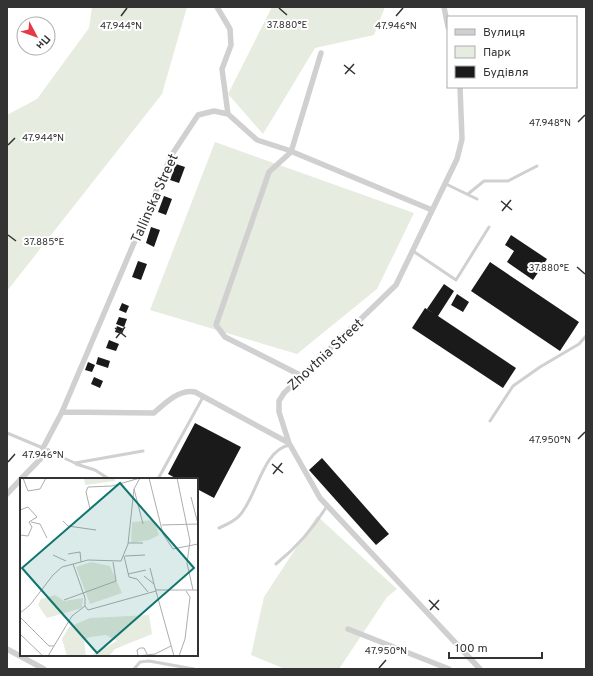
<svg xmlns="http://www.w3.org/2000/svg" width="593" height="676" viewBox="0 0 593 676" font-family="Overpass,sans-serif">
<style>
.green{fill:#e6ecdf}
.building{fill:#1a1a1a}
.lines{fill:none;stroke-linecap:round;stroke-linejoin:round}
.service{stroke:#d0d0d0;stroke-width:3}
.minor{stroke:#d0d0d0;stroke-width:5.5}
.ticks{fill:none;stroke:#333;stroke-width:1.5}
.labels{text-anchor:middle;stroke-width:4;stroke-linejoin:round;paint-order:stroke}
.street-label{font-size:14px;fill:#333;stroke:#fff}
.inset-road{fill:none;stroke:#adadad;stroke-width:1}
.view{fill:#0f766e;fill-opacity:0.15;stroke:#0f766e;stroke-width:2}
.inset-edge{fill:none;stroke:#333;stroke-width:2}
.ticks-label{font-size:10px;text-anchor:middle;fill:#333;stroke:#fff;stroke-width:4;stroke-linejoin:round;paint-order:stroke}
</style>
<rect width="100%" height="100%" fill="#fff"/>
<!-- green -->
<path class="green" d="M92,7H187L162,94L7,291V115L37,99L89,28Z
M272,7H385L374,35L315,48L263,134L228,94Z
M215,142L414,213L377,289L297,354L150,310Z
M317,516L397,589L387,597L339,669H285L251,655L264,597Z"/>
<!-- building -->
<path class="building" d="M176,164L185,167L179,183L170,180Z
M164,196L172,199L166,215L158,212Z
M151,227L160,230L154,247L146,243Z
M511,235L547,259L533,280L507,262L514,251L505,245Z
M138,261L147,264L141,280L132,277Z
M490,262L579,322L560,351L471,291Z
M444,284L454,291L438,316L516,368L503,388L412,328L425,308L435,314L427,309Z
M457,294L469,302L463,312L451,305Z
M122,303L129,306L126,313L119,310Z
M119,317L127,319L124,327L116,324Z
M117,326L124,329L122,334L115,332Z
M109,340L119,344L116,351L106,348Z
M98,357L110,361L108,368L96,364Z
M88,362L95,365L92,372L85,370Z
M94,377L103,381L100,388L91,384Z
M195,423L241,447L214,498L197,489V479H177L168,474Z
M322,458L389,534L376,545L309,470Z"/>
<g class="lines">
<!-- service -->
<path class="service" d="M446,184L477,199
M468,194L484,181H508L537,166
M413,251L456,280L489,227
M490,421L513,386L540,367L579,344L586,336
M7,433L43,448
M48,451L75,463L143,451
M76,464L95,470L109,479
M158,479L203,397
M219,528C226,525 235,521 240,515C257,496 263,449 290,445
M276,564C297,547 313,529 327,506
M134,669L140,662L149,661L194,669"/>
<!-- minor -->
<path class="minor" d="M217,7L230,29L231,45L222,69L228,114
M444,7L448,27
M460,87L462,139L457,159L396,285L284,393L279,401V412L289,443L320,498L480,669
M302,376L225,337L216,325L269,172L291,152L321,53
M62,412L154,413C165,403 179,389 195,392L289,443
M43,448L62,412L171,156L198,115L214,111L228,114L257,140L288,150L432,210
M21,479L48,451
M7,494L21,479
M348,629L449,669
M7,649L44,669"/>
</g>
<!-- ticks -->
<path class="ticks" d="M279,8L287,15M121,16L127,8M396,16L403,8M344,65L355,74M345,74L354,64M578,122L585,115M8,145L15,138M501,201L512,210M502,211L511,200M8,235L16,241M577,267L585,274M115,328L126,337M116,338L125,327M578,439L585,432M8,462L15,454M272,464L283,473M273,474L282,463M429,600L439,610M430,610L439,600M379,668L386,660"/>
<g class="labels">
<!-- street labels -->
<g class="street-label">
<text transform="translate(154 198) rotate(-66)" y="5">Tallinska Street</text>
<text transform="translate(325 354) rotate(-43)" y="5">Zhovtnia Street</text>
</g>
</g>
<!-- overview -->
<g transform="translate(20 478)">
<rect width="178" height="178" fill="#fff"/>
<path d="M64,0H95V3L65,7ZM134,42L139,57L129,62L111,65L112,44ZM71,84L90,88L102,115L70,126L56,89ZM35,117L44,123L63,120L62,130L27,140L18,127L21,121ZM129,137L132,156L95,171L90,177L78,178H70L97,163L86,157L70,159L64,162L66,178H47L42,161L49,149L70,140Z" fill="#e6ecdf"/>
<path class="inset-road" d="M3,0L8,13L20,11L26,0M120,0L114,11L123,46M129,0L143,56L153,71L178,66M157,0L170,63L167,85L173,112M171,19L178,46M70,31L66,14L68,9L92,8L120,0M0,32L8,29L17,39L9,44L12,49L8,58L0,57M43,43L48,48L76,52M11,44L20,46L27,60M142,47L178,46M108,65H123M48,76L60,74L61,84M33,77L46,83M104,78L109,99L117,101L128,114M105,78L125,77M53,86L65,120V128L68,132L136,113M130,90L134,106M108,96L126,92M124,98L134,106L154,178M135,112H178M44,122L96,103L93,84M0,135L10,127L33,97L42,89L68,82L101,83L108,66L114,11M0,139L29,168H34M0,156L23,178M28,178L52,138L65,128M118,178L135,176L151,168M118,178L117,172L120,170H124L127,176M159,178L165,161L170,119L166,113"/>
<path class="view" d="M100,5L174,90L77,175L2,90Z"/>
<rect width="178" height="178" class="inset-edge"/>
</g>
<g class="ticks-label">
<text x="287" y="28">37.880°E</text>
<text x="396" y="29">47.946°N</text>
<text x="121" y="29">47.944°N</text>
<text x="550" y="126">47.948°N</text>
<text x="43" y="141">47.944°N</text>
<text x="44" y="245">37.885°E</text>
<text x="549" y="271">37.880°E</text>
<text x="550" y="443">47.950°N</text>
<text x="43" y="458">47.946°N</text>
<text x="386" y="654">47.950°N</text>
</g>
<!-- border -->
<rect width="593" height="676" fill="none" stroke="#333333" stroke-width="16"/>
<!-- legend -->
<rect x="447" y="16" width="130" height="72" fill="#ffffff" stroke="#adadad"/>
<rect x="455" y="29" width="20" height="6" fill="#d0d0d0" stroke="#adadad"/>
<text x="483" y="36" font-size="12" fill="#333333">Вулиця</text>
<rect x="455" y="46" width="20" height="12" fill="#e6ecdf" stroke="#adadad"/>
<text x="483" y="56" font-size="12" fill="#333333">Парк</text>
<rect x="455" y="66" width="20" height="12" fill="#1a1a1a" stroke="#adadad"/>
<text x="483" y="76" font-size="12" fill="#333333">Будівля</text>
<!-- north arrow -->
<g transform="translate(36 36) rotate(131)"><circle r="19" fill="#ffffff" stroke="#adadad"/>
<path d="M0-3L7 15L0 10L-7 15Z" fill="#e63946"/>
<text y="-6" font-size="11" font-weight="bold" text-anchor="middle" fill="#333333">Пн</text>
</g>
<!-- scale -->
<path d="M449 652v6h93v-6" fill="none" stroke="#333333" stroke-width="2"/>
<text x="455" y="652" font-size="12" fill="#333333" stroke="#ffffff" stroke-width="3" paint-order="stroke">100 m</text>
</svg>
